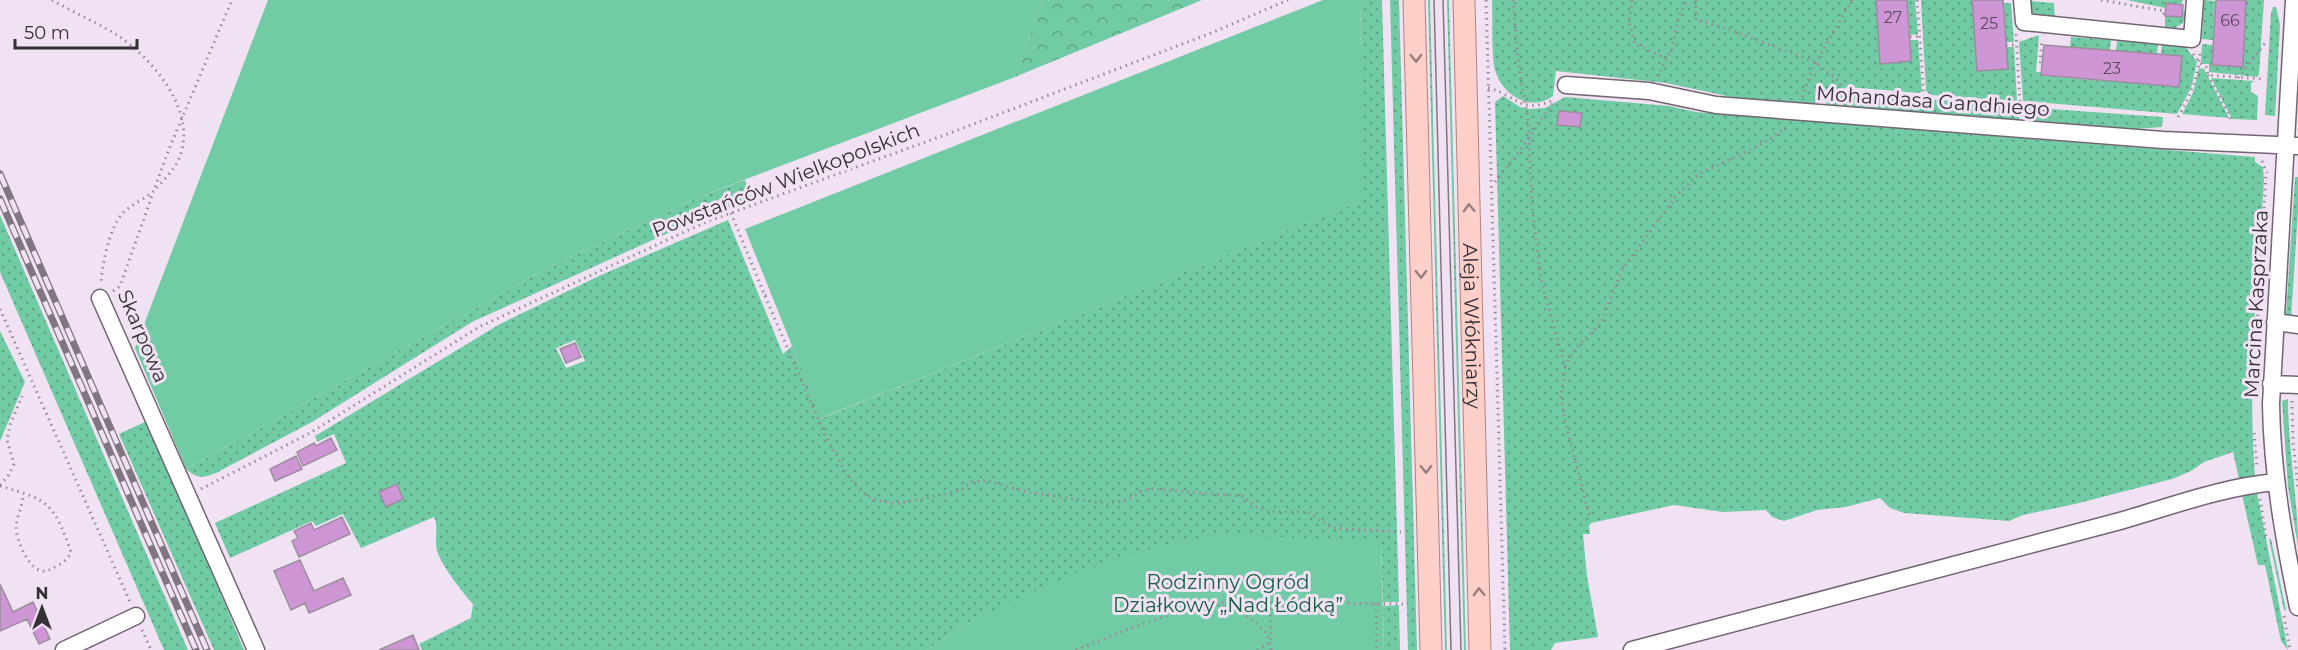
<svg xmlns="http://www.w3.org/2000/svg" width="2298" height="650" viewBox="0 0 2298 650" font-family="Montserrat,sans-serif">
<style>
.grass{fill:url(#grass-dots);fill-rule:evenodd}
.forest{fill:url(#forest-crowns)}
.garden{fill:#71cba4}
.building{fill:#ce96d5;stroke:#9b8d9d;stroke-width:1.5}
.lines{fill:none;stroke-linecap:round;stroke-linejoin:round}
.minor-casing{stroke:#716473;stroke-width:19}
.major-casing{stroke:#b5827d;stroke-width:23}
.path{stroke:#978c98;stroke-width:3;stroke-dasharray:1.5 4.5;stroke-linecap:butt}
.minor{stroke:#fff;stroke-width:16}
.major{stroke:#fccfc8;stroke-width:21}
.tram{stroke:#807681;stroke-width:1.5}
.rail-casing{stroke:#807681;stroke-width:7}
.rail{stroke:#f1e2f3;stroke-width:4.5;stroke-dasharray:14;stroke-linecap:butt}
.oneway{stroke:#987f7f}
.labels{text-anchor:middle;stroke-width:6;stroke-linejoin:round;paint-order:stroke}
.number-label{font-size:16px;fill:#5b495e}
.street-label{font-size:20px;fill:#352f36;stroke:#f1e2f3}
.park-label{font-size:20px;fill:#175f45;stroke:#f1e2f3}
</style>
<defs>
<pattern id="grass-dots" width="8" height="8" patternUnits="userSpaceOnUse" patternTransform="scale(1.5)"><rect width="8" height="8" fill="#71cba4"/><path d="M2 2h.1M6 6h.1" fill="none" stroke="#5ea586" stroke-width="1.8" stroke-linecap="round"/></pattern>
<pattern id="forest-crowns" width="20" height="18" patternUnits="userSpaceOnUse" patternTransform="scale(1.5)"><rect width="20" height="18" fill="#71cba4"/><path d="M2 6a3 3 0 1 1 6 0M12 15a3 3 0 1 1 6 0" fill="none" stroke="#5ea586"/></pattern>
</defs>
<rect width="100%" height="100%" fill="#f1e2f3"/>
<!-- grass -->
<path class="grass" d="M1360,0H1382L1399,602H1383L1381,540L975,619L927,650H422L419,644L471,618L473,604C462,592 442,566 437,551C434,539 439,528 434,517L361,548L343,514L316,526L312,521L230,558L215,523L346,463L334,434L317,442L315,436L500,324L601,275L728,220L783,354L792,346L822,418L1363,200ZM575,340L585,361L566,368L556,348Z
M1390,0H1399L1417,650H1408Z
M1428,0H1430L1447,650H1445Z
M1447,0H1449L1466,650H1464Z
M1492,0H1876L1880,63L1911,61L1910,40H1918L1922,91L1920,93L1847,87L1819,103H1800L1736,98L1666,83L1556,71L1553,96C1531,113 1502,95 1495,70C1491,56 1493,17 1492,0Z
M1907,0H1915L1918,34L1910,35Z
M1921,0H1972L1977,71L2006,47H2014L2017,101L1931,95L1926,91Z
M2127,0H2183L2181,4L2166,3L2165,8Z
M2204,0L2215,1L2213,40L2202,39Z
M2246,0H2264L2259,74L2257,77L2209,72V64H2202L2201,59L2202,44L2213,45L2212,65L2242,67Z
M2029,1L2054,3L2055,23L2033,16Z
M2003,3H2011L2014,42H2006Z
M2273,7H2276L2280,25L2275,116L2265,115L2271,13Z
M2183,11H2186L2183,23L2165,34V16L2182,17Z
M2039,35L2036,72H2042V76L2179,87L2182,56L2161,54L2162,44L2184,45L2197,62L2191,88L2177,114L2023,101L2019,42Z
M2071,37L2111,40L2110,50L2070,47Z
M2117,41L2158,43L2157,54L2116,51Z
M2199,68L2204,69L2229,118L2182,114L2193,93Z
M2211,78L2254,81L2251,83V92L2258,96L2257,120L2232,119Z
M1845,93L2019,106V121L1825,104Z
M1503,96L1520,107L1529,109L1545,108L1565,97L1669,106L1696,112L2255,157V162L2263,167L2264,180C2258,278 2247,378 2255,477L2239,479L2233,452L2204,462L2191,471L2172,479L2075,504L2023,515L2009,521L1904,513L1890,508L1880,498L1846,507L1817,510L1784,521L1772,517L1766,510L1723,512L1674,505L1591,523L1589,526L1590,534H1583L1587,576L1598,637L1555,643L1551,650H1510L1495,102ZM1559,111L1581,113L1580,127L1558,125Z
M2023,107L2163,117L2162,127L2136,129L2023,120Z
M2295,177H2298V211L2291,319L2286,316Z
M745,180L752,199L699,219L472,322L312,422L216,473C203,478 197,479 186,469L551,266L699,197Z
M0,215L188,650H164L0,272Z
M0,331L25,382L0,441Z
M2288,399C2288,449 2298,498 2298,547L2288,486L2282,401Z
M149,420L244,650H214L119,434Z
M2257,493L2288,650L2281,641L2265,565H2258L2242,495Z
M2269,539H2271L2286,610H2284Z
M1399,605L1400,650H1384L1383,606Z"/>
<!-- forest -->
<path class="forest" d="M1042,0H1202L1015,77Z"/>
<!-- garden -->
<path class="garden" d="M268,0H1042L1015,77L699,197L551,266L186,469L135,348Z
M1323,0H1360L1364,200L821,418L745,229Z
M1211,535L1381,540L1384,650H927L975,619L1066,577L1131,554Z"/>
<!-- building -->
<path class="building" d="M1876,0H1907L1911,61L1880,64Z
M1972,0H2003L2008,69L1977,71Z
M2216,0H2246L2243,67L2212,65Z
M2166,3L2183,5L2182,17L2165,16Z
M2044,45L2182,56L2179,87L2041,75Z
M1559,111L1582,113L1580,127L1557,125Z
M575,343L581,357L566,363L560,349Z
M331,438L337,450L303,466L297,452L314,443L316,446Z
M296,456L302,469L275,481L270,469Z
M397,484L403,499L386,507L379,492Z
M342,517L350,534L299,557L292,541L298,538L294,531L311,523L314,530Z
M300,560L314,591L343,578L351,595L309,613L305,603L291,610L274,571Z
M0,584L13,612L33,602L50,639L39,644L27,619L0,631Z
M413,635L419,650H379Z"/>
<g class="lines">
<!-- minor casing -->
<g class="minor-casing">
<path id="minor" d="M2022,0L2024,22L2192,39L2195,0
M2294,0L2271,404C2272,473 2284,540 2298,607
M1566,85L1649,91L1716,105L2163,140L2298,146
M100,298L256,650
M2275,322L2298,325
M2271,384L2298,385
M64,650L136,616
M1632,650L2120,521C2172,506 2222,487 2276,482"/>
</g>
<!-- major casing -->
<g class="major-casing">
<g id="major">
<path d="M1414,0L1431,650"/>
<path id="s1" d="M1464,0L1480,650"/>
</g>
</g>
<!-- path -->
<path class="path" d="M52,0C73,12 96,22 117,35C154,60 200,113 178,161C173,171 162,182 155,190C146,199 131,204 122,214C109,229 102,265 101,284
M1486,0L1505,650
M1513,0L1519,69L1528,119L1532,207L1541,279L1565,367L1561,397L1565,421L1590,518
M1632,0L1629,22L1635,44L1667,59
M1696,0V20L1725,28L1815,62L1838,80L1844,90L1832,98
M1917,0L1924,96
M2101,0L2164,11L2163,19
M2016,34L2020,104
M1910,37L1920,36
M2006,45H2016
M2193,54L2200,63L2206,67L2208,75L2263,79
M2040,63L2042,40
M2208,75L2232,121
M1657,76L1672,49L1679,16L1687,0
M2238,78L2266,42
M1488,88C1517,95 1520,115 1553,100
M1802,97L1813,67L1852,0
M2178,117C2190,96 2199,76 2200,51
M2262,161L2267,173
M1495,182L1525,144L1544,115L1551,107L1554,100
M155,187L169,149L232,0
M731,213L765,296L771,293
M113,291L120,286L153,193
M765,296L826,437L847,475L860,490L872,499L895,504L946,494L961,490L972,482L985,480L1027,492L1107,504L1127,500L1141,491L1152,489L1241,496L1260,509L1266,511L1308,512L1332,528L1401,532
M0,309L130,602
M1565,367L1573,351L1601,323L1622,270L1676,196L1700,173L1742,154L1770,139L1786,127
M2254,382L2266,173
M2292,401L2293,442L2298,489
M2254,433L2257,468
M0,485L8,476L14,464L7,440L10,425L22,396
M0,486C50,500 54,504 71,552C68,561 57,566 49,570C31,578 16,540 16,527C17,516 23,505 23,494
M201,489L310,433L479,327L706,222L950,133L1211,33L1288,0
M2260,499L2266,537
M1376,604L1377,650
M1210,605L1225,602L1403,604
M2284,616L2290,650
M142,630L151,650
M1076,650C1109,637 1189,602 1223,606C1236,608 1245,615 1256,623C1264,629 1271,640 1271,650
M1257,650L1271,642L1270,603"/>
<!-- minor -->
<use href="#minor" class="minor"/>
<!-- major -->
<use href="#major" class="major"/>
<!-- tram -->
<path class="tram" d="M1434,0L1451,650
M1443,0L1461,650"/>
<!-- rail casing -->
<g class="rail-casing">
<path id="rail" d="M0,174L207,650
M0,199L196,650"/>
</g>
<!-- rail -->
<use href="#rail" class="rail"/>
</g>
<!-- one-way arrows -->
<defs><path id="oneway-chevron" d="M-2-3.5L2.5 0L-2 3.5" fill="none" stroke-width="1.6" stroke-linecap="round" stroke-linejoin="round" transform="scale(1.5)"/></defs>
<g class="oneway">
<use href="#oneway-chevron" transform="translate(1416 58) rotate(89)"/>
<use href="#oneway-chevron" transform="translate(1469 208) rotate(-92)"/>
<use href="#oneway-chevron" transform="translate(1421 274) rotate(89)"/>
<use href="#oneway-chevron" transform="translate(1426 469) rotate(89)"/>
<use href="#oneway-chevron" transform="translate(1479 592) rotate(-92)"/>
</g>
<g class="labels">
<!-- number labels -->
<g class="number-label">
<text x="1893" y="23">27</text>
<text x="2230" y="26">66</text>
<text x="1989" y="29">25</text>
<text x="2112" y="74">23</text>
</g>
<!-- street labels -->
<g class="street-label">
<text transform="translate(1933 101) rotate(4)" y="7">Mohandasa Gandhiego</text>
<text transform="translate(786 180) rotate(-21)" y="7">Powstańców Wielkopolskich</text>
<text transform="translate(2256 304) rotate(-87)" y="7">Marcina Kasprzaka</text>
<text dy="7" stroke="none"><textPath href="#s1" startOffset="326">Aleja Włókniarzy</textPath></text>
<text transform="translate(143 336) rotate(67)" y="7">Skarpowa</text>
</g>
<!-- park labels -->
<g class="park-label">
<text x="1228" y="589">Rodzinny Ogród<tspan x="1228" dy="23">Działkowy „Nad Łódką”</tspan></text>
</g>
</g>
<!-- north arrow -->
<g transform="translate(42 608)" stroke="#f1e2f3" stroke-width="4.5" paint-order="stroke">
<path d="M0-4.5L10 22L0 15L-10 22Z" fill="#352f36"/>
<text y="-9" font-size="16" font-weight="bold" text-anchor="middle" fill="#352f36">N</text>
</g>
<!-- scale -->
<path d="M15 39v9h122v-9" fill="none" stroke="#352f36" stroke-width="3"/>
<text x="24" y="39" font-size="18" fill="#352f36" stroke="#f1e2f3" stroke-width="4.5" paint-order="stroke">50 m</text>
</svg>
